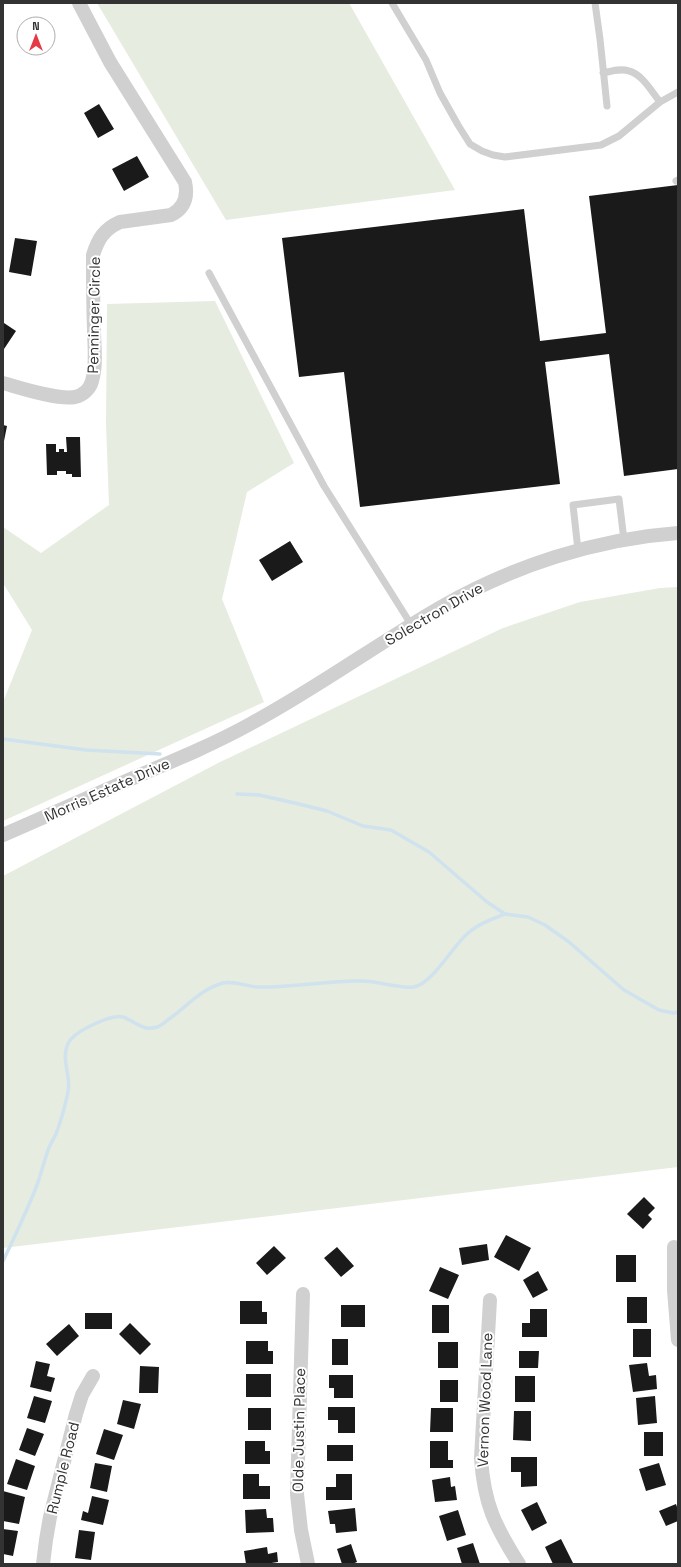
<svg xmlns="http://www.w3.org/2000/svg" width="681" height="1567" viewBox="0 0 681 1567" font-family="'Space Grotesk',sans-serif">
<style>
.green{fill:#e6ecdf}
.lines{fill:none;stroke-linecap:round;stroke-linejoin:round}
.stream{stroke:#cfe2ee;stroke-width:3.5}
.building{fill:#1a1a1a}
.service{stroke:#d0d0d0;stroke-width:7}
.minor{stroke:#d0d0d0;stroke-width:14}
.labels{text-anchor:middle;stroke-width:4;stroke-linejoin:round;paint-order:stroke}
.street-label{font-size:15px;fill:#333;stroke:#fff}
</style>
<rect width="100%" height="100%" fill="#fff"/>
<!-- green -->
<path class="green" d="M97,3H349L455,190L226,220Z
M215,301L294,463L247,492L222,599L264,702L3,821V702L32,630L3,583V527L41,553L109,505L106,424L107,304Z
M678,587V1167L3,1248V876L220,762L503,628L580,602L660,588Z"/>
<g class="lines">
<!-- stream -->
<path class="stream" d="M3,739L86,750L160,754
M237,794L259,795L299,804L327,811L363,826L391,830L429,852L487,902L505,914L528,917L545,925L569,942L624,990L659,1010L673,1013L678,1012
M3,1261C15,1236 27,1211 37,1185C41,1174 44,1162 48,1150C50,1145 53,1140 56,1134C61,1121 65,1106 68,1092C72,1075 58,1056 71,1039C79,1030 111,1014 123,1017C135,1021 143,1032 157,1027C161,1026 165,1022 169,1019C188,1006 199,990 223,983C234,980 247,987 258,987C294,988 328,980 363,981C378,981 400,989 414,987C433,983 452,947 467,934C478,924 492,919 505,914"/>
</g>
<!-- building -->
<path class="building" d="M99,104L114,129L98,138L84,113Z
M137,156L149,177L124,191L112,169Z
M678,185V469L624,476L609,354L545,362L560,484L360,507L344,372L299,377L282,238L524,209L540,341L606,333L589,196Z
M15,238L37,241L31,276L9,272Z
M4,323L16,331L4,349H3V325Z
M3,425L7,426L4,441H3Z
M66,437H80L81,477H72V474H66V471H57V475H47L46,444H56V452H59V449H64V452H67Z
M290,541L303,562L272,581L259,560Z
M644,1197L655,1208L648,1215L652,1219L643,1229L627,1214Z
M506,1235L531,1248L519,1271L494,1257Z
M487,1244L489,1260L462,1265L459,1248Z
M274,1246L286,1258L267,1275L256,1263Z
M337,1247L354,1266L341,1277L324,1258Z
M616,1255H636V1282H616Z
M440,1267L459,1275L448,1299L429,1291Z
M538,1271L548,1290L533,1298L523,1280Z
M627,1297H647V1323H627Z
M240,1301H262V1312H267V1324H240Z
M341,1305H365V1327H341Z
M432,1305H449V1333H432Z
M530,1309H547V1337H522V1323H530Z
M85,1313H112V1329H85Z
M130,1323L151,1344L140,1355L119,1334Z
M69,1324L79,1336L57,1356L46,1344Z
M633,1329H651V1357H633Z
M332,1339H348V1365H332Z
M246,1341H268V1351H273V1364H246Z
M438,1342H458V1368H438Z
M519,1351H539L538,1368H519Z
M36,1361L50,1364L47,1376L55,1378L51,1392L30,1387Z
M647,1363L649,1376L656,1375L657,1389L633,1392L629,1365Z
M140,1366L159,1367L158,1393H139Z
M246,1374H271V1397H246Z
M329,1375H353V1398H334V1388H329Z
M515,1376H535V1402H515Z
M440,1380H458V1402H440Z
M34,1396L52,1401L45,1423L27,1418Z
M655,1396L657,1423L638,1425L636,1398Z
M123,1400L141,1404L134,1429L117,1424Z
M328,1407H355V1433H338V1420H328Z
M248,1408H271V1430H248Z
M431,1408H453V1432H430Z
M514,1411H531V1441L513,1440Z
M27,1428L44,1434L35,1456L19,1450Z
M104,1429L123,1435L114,1460L96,1454Z
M644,1432H663V1456H644Z
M245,1441H265V1451H270V1464H245Z
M430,1441H448V1460H453V1468H430Z
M327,1445H353V1461H327Z
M511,1457H537V1486L521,1487V1472H511Z
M16,1459L35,1466L27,1490L7,1484Z
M95,1463L112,1466L107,1492L90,1488Z
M659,1463L666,1485L646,1491L639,1469Z
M243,1474H259V1486H270V1499H243Z
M336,1474H352V1500H326V1487H336Z
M450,1477L451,1487L455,1486L457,1500L435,1502L432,1480Z
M3,1491L25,1497L19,1524L3,1521Z
M92,1496L109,1500L103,1525L81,1520L83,1511L88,1513Z
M537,1502L547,1523L532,1531L521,1510Z
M676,1504L678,1510V1521L666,1526L659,1511Z
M355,1508L357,1531L336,1533L335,1524H330L328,1511Z
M266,1509L267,1518H273L274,1532L246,1533L245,1510Z
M458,1510L466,1535L447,1541L439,1516Z
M3,1529L18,1531L13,1556L3,1554Z
M79,1530L95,1532L91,1560L75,1558Z
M561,1539L573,1563L571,1564H553L545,1547Z
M473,1543L480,1564H462L457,1548Z
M351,1544L357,1562L352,1564H342L337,1549Z
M267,1547L268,1554L277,1552L278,1562L265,1564H246L244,1551Z"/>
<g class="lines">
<!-- service -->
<path class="service" d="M392,3L426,60L440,93L458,125L470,144L482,151L493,155L505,157L601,145L619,136L660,102L678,92
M595,3L600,39L607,106
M603,73C611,71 621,68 629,71C642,74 652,92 660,102
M676,181L678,180
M209,273L324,486L412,626
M578,550L573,505L619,499L624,540"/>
<!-- minor -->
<path class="minor" d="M3,383C21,388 57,400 75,397C83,395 90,389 92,381C97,365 94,345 94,329C93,304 93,280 93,255C98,239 104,229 120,222L171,215C185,208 188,196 185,182L110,62L79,3
M3,835C49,815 95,795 140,775C178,759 216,743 252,723C317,688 377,644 441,607C513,566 595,539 678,533
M674,1247V1290L678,1340
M303,1294L297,1494L301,1530L308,1564
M490,1300L481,1458C484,1504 495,1526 519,1564
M43,1564L46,1540L50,1517L76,1414L82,1395L93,1376"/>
</g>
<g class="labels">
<!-- street labels -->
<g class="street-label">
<text transform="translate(94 315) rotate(-89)" y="5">Penninger Circle</text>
<text transform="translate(434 614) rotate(-30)" y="5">Solectron Drive</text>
<text transform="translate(107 790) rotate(-24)" y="5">Morris Estate Drive</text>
<text transform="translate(485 1400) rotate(-88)" y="5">Vernon Wood Lane</text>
<text transform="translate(299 1430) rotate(-89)" y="5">Olde Justin Place</text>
<text transform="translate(63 1468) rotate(-76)" y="5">Rumple Road</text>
</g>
</g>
<!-- border -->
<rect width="681" height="1567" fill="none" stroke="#333333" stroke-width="8"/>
<!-- north arrow -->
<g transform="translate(36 36)"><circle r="19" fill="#ffffff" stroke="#adadad"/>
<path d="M0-3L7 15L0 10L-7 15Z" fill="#e63946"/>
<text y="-6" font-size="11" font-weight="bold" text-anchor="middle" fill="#333333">N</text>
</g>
</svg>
